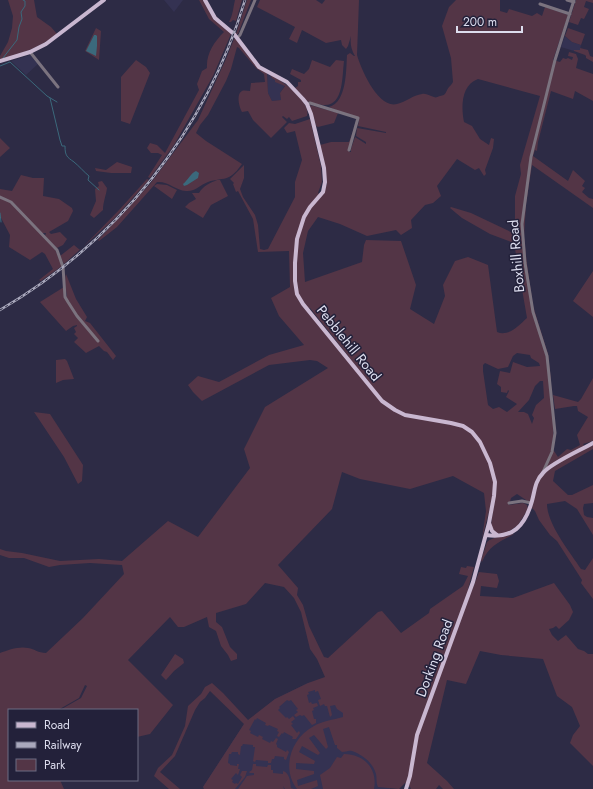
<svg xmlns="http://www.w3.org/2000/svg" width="593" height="789" viewBox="0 0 593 789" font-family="Jost,sans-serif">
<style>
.built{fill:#343252}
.green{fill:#533546;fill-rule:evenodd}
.water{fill:#3b697c}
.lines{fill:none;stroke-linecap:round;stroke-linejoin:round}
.stream{stroke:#3b697c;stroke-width:1}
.minor{stroke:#7b737f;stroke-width:3}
.major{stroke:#c9b7d0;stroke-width:4}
.rail-casing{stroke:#a9a8bc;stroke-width:2.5}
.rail{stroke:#23213a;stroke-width:1;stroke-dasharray:3;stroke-linecap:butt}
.labels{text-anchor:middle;stroke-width:3;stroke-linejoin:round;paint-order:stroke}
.street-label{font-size:14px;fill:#dde;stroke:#23213a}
</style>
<rect width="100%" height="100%" fill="#2d2b45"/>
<!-- built -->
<path class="built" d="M164,0H183L174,12Z
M565,36L572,42L581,45L580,50H575L574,51L561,47Z
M30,55L38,64L26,75L11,61Z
M267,72L286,84L280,93L281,100L272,101L268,93Z
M308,683L338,705L392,779L390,789H204L203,787L244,724L275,699Z"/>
<!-- green -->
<path class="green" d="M8,0H34L37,17L51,27L57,34C40,48 21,53 0,60V56L8,42L12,28L13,16Z
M199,0H203L231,34L213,76L196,106L174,145L150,178L148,177L162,155L158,153H151L147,148L150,143L157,145L165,153L199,90L197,84L202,71L207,68C206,54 214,42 224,32L209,19Z
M235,0H242L236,21L233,20L231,22H229C233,15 233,8 235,0Z
M247,0H251L238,34H236Z
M260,0H316L322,4L325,0H359L357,55C361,69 378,109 397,104C406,102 413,95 422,94C427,93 429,96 434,97C436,98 437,97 440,96C447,95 445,92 449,87C451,85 452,84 453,82L451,58L442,26L449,7L456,0H500V11L507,13L509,9L532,16L537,13L542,16L545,7L568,15L553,60L560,62L563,58L566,59L568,58L572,60L573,57L568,56L569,52L576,54L578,59L576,68L593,74V101L575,91L573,99L551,91L538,142L537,151L535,150L533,156L568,181L573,170L585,181L582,186L585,188L582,192L589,198L593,199V208L532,165L526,204L524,237L527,264L533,306L548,354L551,380H549C550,404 557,428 551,451H554L558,457L567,449L571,450L580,445L577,435L588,417L578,411L577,406H574L555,409L553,395L578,402L581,399L593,378V441L583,444L586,448L593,445V449L555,471L553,481L568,495H572L593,485V503L584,504L583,508L584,515L587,517L593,518V535L577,509L565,501L547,504C547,524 570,552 581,569L585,570L593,558V599L581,583L582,580L557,541L550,535L539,520L535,511L532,508L533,501L529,502L517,494L511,498L509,505L523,503L527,505L528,509L518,525L511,530L506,533L497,534L494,532L491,525L496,487L494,483L493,496L482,539L486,511L484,493L453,476L410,489L360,479L342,472L332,509L278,565L298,588L297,595L303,605L309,626L323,655L324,657L328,658L378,612L382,611L401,633L429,613L430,609L463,586L468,576L459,574L461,567L466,568L467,566L474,567L468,589L472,590L479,572L497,574L499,581L497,588L481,586L480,596L513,598L554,583L570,605L573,612L569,620L559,629L556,626L553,628L549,629L552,635L558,641L566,635L578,649L584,651L588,654H593V766L570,743L573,735L580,726L572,707L557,696L543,659L501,655L480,651L466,684L447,680L427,763L447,781L454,789H443L439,785L436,789H411L410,787L405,783L399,789L378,787C376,783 377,779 376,774C373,763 363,755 352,751C348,750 346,752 342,752L337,748V745H335L329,727L323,729L328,747L326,749L314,735L309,738L320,753L318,755L302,746L299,752L315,761L314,764L296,763V769L314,771V774L297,780L298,786L317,780L318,786L311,789H297C281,768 291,738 314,726C322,721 333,720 343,717V713L337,709L335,705L330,706L332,715L330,717L327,706H325L324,704L320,706L318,700L321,699L318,691L315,692V690L308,692L309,694L307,695L309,703L311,702L312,704L317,703L318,706L313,708L314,710L312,711L314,719H316V723L312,725L304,715L302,716L300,715L296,717L294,715L298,712L296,710L298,709L291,700L289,701L287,700L279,707L280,708L278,710L286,718L287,717L289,719L293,716L295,719L291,722L293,724L291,725L297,733L299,731L300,733L296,739H292L293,737L284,732L283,734L282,733L279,737L277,736L279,732L277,731L278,729L269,725L268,726L265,725L266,723L257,718L256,720L255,719L249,730L251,731L250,733L258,737L259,735L263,737L262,739L270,743L271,741L273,742L276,738L278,739L276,744L277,745V747L286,752L287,750L289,752L286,760L284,759V757L275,756L274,759H272L271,763H268V761L256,760L255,762L253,761L255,747H253V745L243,744L242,746H241L240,755L238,754V752H232L231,754H229L228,763L230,764V765L237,766V764H239L238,769H240L238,775L236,773L231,779L233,780L232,782L235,784L236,783L238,784L242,777L240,775L242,771H247L245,777L235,789H204L203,787L244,724L210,691L205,698L200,702L195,710L175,756L160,772L180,789H169L154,776L158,768L172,755L185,726L188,706L201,694L205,687L212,683L223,693L248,720L275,699L308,683L325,677L317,659L310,649L301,612L294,598L284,587L265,583L246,604L216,613V622L222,627L230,647L237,654V659L231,661L228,655L221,646L216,631L209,627L207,617L184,627H178L170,617L128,660L173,705L150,734L137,737V710H60L81,698L87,686L85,685L79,698L58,710H9V780H60L64,789H0V653C8,650 19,646 28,648C35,649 38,653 46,653L83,618L124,574L122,565L90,563L60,565L49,567L24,558H9L0,555V549L6,551L22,553L60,561L99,559L122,561L168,521L198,537L250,468L244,449L265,407L328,368L317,361L310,360L269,365L202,401L193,392L188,385L198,376L219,382L269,355L304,345L279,316L271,298L290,287L289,251L258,252L253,219L238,191L236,192L233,184L234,183L230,179L244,165V178L240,189L243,197L255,215L258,225L260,249L264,250L268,249L295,197V182L302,160L295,131L287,133L284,128L289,123L295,124L310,119L321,166L322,182L318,193L321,195L325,189L327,184L320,145L331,142H349L356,124L349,152H351V149L355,137L366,144V142L356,136L357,128L386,133V132L358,126L359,120L329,107C347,102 346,70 347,55L350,53L354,56H355C351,49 350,44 351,36L348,46L346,49L342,45L341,40L326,43L302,30L297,43L289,39L295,27L257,7ZM478,79L540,96L520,165L521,174L515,196V234L471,213L451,207L450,208L462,218L490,234L514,243L527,318C519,325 509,337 497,332L488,265L468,257L455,261L443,285L445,296L434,324L410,309L416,285L401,241L366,240L364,245L362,262L305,282L303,253L308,231L318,217L340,224L367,236L396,230L401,235L412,228L411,220L425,205L433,203L441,196L437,186L457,159L475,170L479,168L484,176L486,174L485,170L493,148L494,139L491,138L489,145L480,139L472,126L464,122C461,107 461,85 478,79ZM310,308L349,357L346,358L307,310ZM517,353L530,355L531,358L539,363L540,366L527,367L513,362L510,373L500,371L497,384L501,387V392L507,393L508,390L509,391L506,397L517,404L507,412L499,407L493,409L488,405L483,371V365L485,363L498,369L508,367L513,356ZM540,381H543L544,398L536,405L532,415L534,418L532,424L528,414L524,412H518L529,400L535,386Z
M576,0H593V3L586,1L584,7L589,9L584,19L581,18L578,25L569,22Z
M96,28L101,31L99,60L85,51ZM94,35L97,36V46L92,53L87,51V50Z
M568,28L585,34L581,45L572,42L565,36Z
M236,38L248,56L267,72L268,93L272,101L281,100L280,93L285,86L275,82V80L272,78L269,73C280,80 312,101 307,116L292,121L289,117L287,119L283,116L282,117L287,122L271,138L253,120L248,111L242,112C239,107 236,94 242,91C244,90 247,91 250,91L251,83L265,82L264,74L256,68L239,48L237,47L231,69L226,81L208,115L200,125L196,133L206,141L242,164C239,168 235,174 229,177C223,180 215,179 208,182C200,185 195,192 186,191C175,190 168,181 157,182L117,227L99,241L98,240L150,184L198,120L226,59L234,39Z
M580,48L588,50L590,56L593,57V62L586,58V56L585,55L574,51V50H580Z
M136,60L146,67L150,73L130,124L121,121V77Z
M312,60L330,67L336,60L344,61C342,76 344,107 323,105C304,102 307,102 295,88L298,86V82H301V80L290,74L292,69L304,74L309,69Z
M310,105L338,113L334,123L318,127L316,126L314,118H313Z
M0,138L10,148L0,157Z
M117,162L132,167L131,173H111L96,171L95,168L106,170Z
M21,175L33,178H44L43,196L59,199L72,208L73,211L68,221L49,232L51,234L60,232L67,239L63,245L57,248L45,236L46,233H42L55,249L62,266L41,281L39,280L53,269L45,254L42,252L30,260L9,247L10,235L0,216V189L12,191Z
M147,179L149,180L114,219L64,264L60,256L74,245L80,250L120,209Z
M217,180H220L228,196L211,205L203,218L185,207L189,203L196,199L192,193H199C203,186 210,183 217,180Z
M102,181L107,188C106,196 103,202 103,210L94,218L90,215L96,201L95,189L99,186L98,182Z
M157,184L167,185L177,190L172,199L154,186Z
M593,271V317L573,301Z
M66,274L76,299L87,317L85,321L90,323L116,356L113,360L107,352L104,351L99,346L86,353L74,342L78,338L74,334L76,332L74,328L77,326V325L73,326L66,331L40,302L64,287V295L67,296C66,289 64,281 66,274Z
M65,359L67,361L74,379L63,380L56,383V360Z
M34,412L50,414L83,465L82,481L78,484L64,457Z
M513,534H514C500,542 489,545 482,562L481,560L487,542C493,536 505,537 513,534Z
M175,654L183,659L184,663L174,671L166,680L161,675Z
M344,754C364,754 378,769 374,789H323L320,775L330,768L337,757L341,758Z
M253,764H256V766L267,767L268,765H271V770H273V773L283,774V771C290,773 290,782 291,788L294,789H285L283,786L284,789H238L247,776L254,775V773H250L249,772L252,770Z"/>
<!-- water -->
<path class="water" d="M94,35H96L97,36V46L96,56L86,51Z
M196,171L199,173L198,178L187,185L184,186L183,184C188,180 191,173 196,171Z"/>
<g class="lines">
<!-- stream -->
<path class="stream" d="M3,58L17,40L19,27L22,19L21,12L25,6V1L23,0
M0,66L10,62L47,96L57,102
M50,98L60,140L62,146H65C65,156 67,157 74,162C79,166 84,172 89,176L88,180L99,190
M0,213L1,222"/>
<!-- minor -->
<path class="minor" d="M567,0L574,2
M540,4L570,14
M237,38L240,35L255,0
M30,52L58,87
M307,104L310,103L358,118L349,150
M0,197L11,202L57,250L63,267L65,297L68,302L77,316L98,341
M543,472L552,452L555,433L547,356L533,312L525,263L522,224L531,157L555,60L574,0
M509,503L522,501L531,503"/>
<!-- major -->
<path class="major" d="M205,0L215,18L234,34L259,67L287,82L303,99L307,104L311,114L324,168L325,182L323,192L310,207L304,217L297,239L295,263V281L297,294L303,304L382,401L395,410L405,415L451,423L463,426L472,432L480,442L490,463L495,482L494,496L489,523L473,582L417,735L410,776L406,789
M0,61L30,52L46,44L104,0
M489,523L492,531L497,535
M486,535C513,539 525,526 532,501C535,490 535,481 543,473C551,463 581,450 593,443"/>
<!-- rail casing -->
<g class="rail-casing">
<path id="rail" d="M0,310C118,241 206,131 245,0"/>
</g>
<!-- rail -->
<use href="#rail" class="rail"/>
</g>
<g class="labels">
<!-- street labels -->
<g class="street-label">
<text transform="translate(516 256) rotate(-95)" y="5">Boxhill Road</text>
<text transform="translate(349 343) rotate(51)" y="5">Pebblehill Road</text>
<text transform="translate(434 658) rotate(-70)" y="5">Dorking Road</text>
</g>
</g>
<!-- legend -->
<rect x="8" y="709" width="130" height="72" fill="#23213a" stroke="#6d6c82"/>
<rect x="16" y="722" width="20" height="6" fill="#c9b7d0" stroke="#6d6c82"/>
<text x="44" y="729" font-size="12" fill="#ddddee">Road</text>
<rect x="16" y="742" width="20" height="6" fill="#a9a8bc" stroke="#6d6c82"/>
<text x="44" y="749" font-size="12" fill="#ddddee">Railway</text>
<rect x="16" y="759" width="20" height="12" fill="#533546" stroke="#6d6c82"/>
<text x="44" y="769" font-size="12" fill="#ddddee">Park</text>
<!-- scale -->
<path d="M457 26v6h65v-6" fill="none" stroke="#ddddee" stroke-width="2"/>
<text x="463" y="26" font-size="12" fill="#ddddee" stroke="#23213a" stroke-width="3" paint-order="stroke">200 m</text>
</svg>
